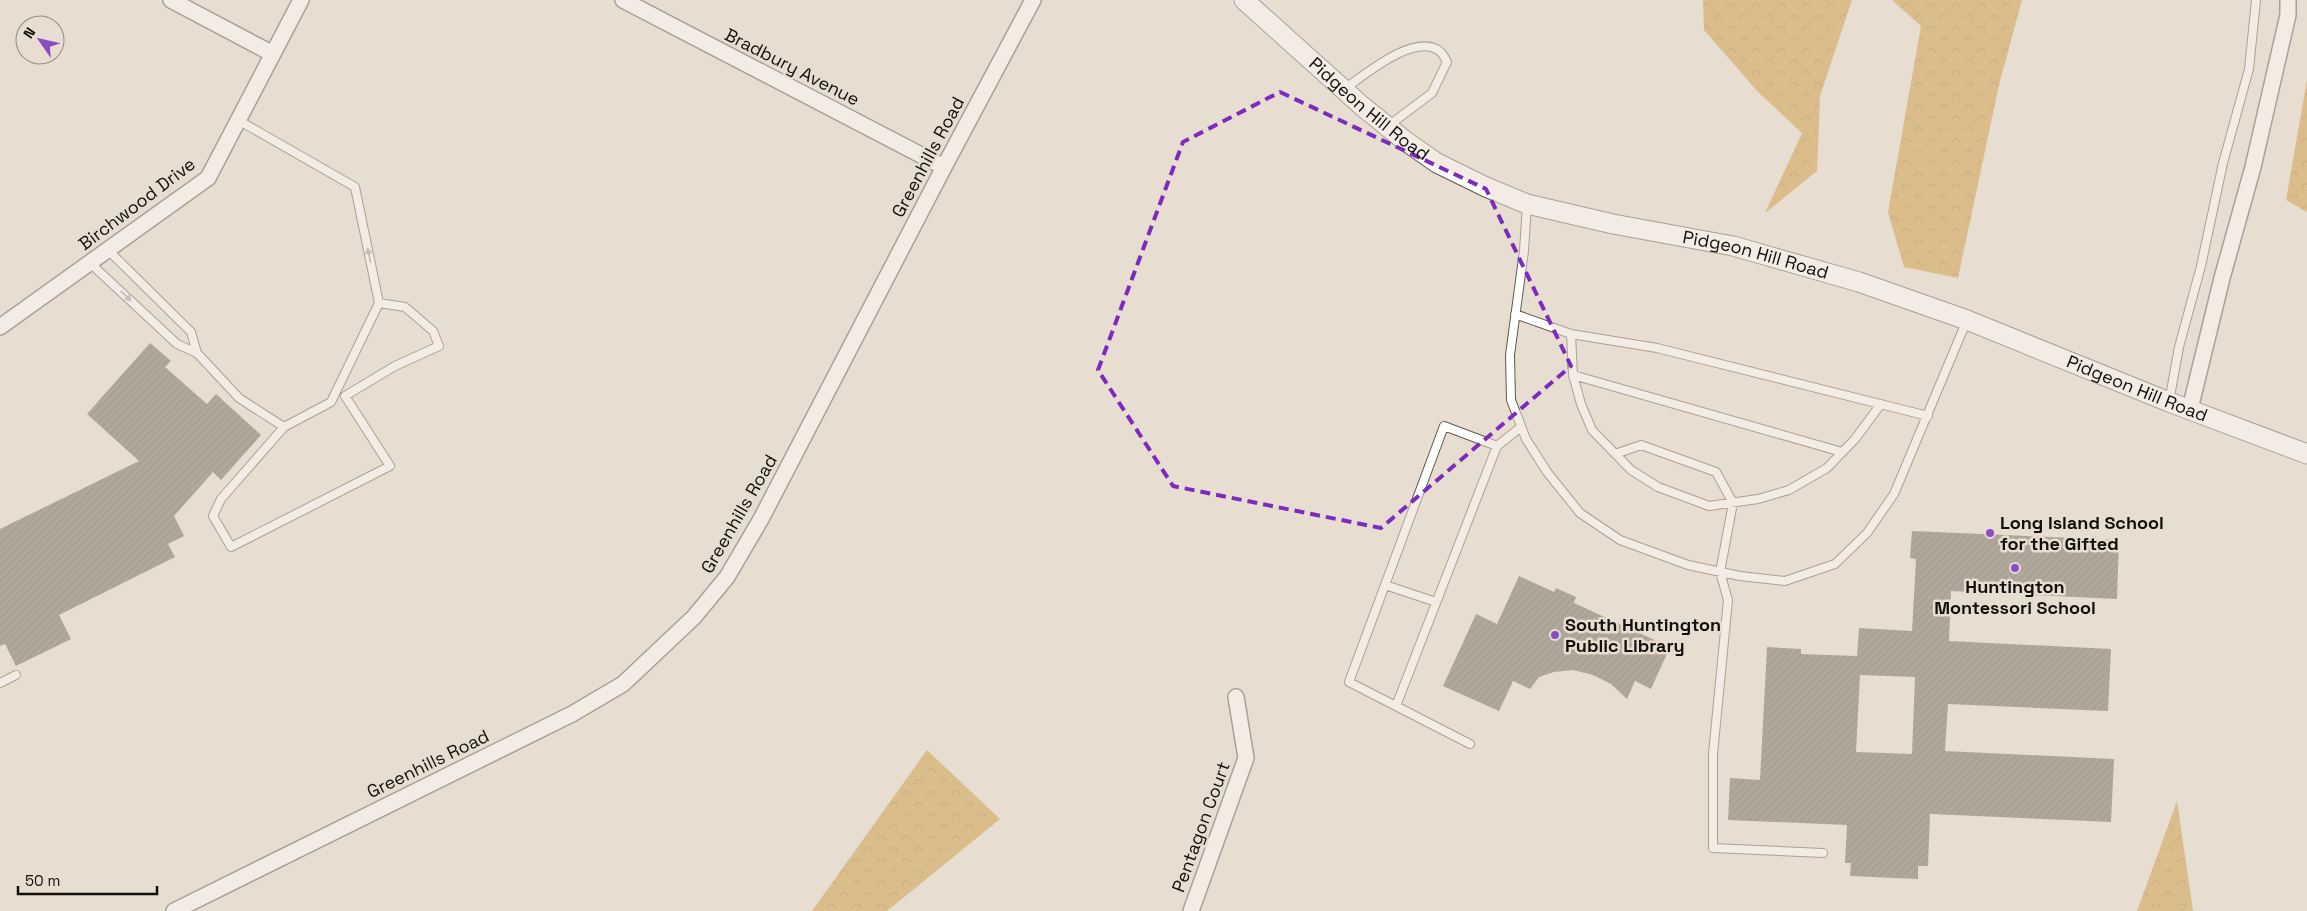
<svg xmlns="http://www.w3.org/2000/svg" width="2307" height="911" viewBox="0 0 2307 911" font-family="'Space Grotesk',sans-serif">
<style>
.forest{fill:url(#forest-crowns)}
.building{fill:url(#building-hatch);fill-rule:evenodd}
.lines{fill:none;stroke-linecap:round;stroke-linejoin:round}
.service-casing{stroke:#61594e;stroke-width:10}
.minor-casing{stroke:#61594e;stroke-width:18}
.tertiary-casing{stroke:#61594e;stroke-width:21}
.service{stroke:#fff;stroke-width:8}
.minor{stroke:#fff;stroke-width:15}
.tertiary{stroke:#fff;stroke-width:19}
.oneway{fill:#a19f9d}
.marked{fill:none;stroke:#7b2cbf;stroke-width:4;stroke-dasharray:10 6;stroke-linejoin:round}
.poi-dot{fill:#8a4dc2;stroke:#e7ddd0;stroke-width:2}
.labels{text-anchor:middle;stroke-width:5;stroke-linejoin:round;paint-order:stroke}
.street-label{font-size:18px;fill:#130f0b;stroke:#e7ddd0}
.poi-label{font-size:18px;font-weight:bold;fill:#130f0b;stroke:#e7ddd0;text-anchor:start}
</style>
<defs>
<pattern id="forest-crowns" width="20" height="18" patternUnits="userSpaceOnUse" patternTransform="scale(1.25)"><rect width="20" height="18" fill="#cd9539"/><path d="M2 6a3 3 0 1 1 6 0M12 15a3 3 0 1 1 6 0" fill="none" stroke="#a5782e"/></pattern>
<pattern id="building-hatch" width="6" height="6" patternUnits="userSpaceOnUse" patternTransform="scale(1.25)"><rect width="6" height="6" fill="#655d52"/><path d="M-1 1l2-2M0 6l6-6M5 7l2-2" fill="none" stroke="#7a746b"/></pattern>
</defs>
<rect width="100%" height="100%" fill="#e7ddd0"/>
<!-- forest -->
<path class="forest" d="M1703,0H1852L1820,96L1817,171L1765,213L1802,133L1758,92L1704,30Z
M1892,0H2022L1999,85L1958,278L1904,267L1888,212L1921,26Z
M2307,80V212L2286,200Z
M927,750L1000,819L887,911H812Z
M2177,801L2193,911H2137Z"/>
<!-- building -->
<path class="building" d="M150,343L171,361L165,367L207,404L216,394L261,435L221,480L213,472L174,516L184,536L168,544L175,557L59,615L71,639L16,666L5,644L0,646V529L139,461L87,414Z
M1912,531L2119,540L2117,599L1951,591L1949,641L2111,649L2108,711L1948,704L1945,751L2114,759L2111,822L1930,814L1928,866H1918V879L1850,876L1851,863H1845L1847,825L1728,820L1730,778L1760,780L1767,647L1801,649V654L1857,656L1859,628L1912,631L1916,559L1910,558ZM1860,675L1915,677L1912,754L1856,752Z
M1519,576L1554,592L1556,588L1576,597L1574,603L1670,647L1651,689L1635,681L1627,699L1611,684L1593,675L1573,670L1554,672L1539,677L1530,689L1513,681L1499,711L1443,686L1476,614L1497,624Z"/>
<g class="lines">
<!-- service casing -->
<g class="service-casing">
<path id="service" d="M1344,89C1365,75 1412,34 1438,50C1442,52 1445,58 1447,62L1432,93L1388,126
M238,120L355,187L379,303L331,402L284,427
M1527,204L1524,251L1510,355L1511,400L1526,439L1547,472L1580,513L1620,540L1688,565L1740,576L1785,581L1835,564L1867,533L1894,494L1967,320
M108,250L191,332L197,353
M90,263L177,344L197,353L239,398L284,427L221,499L213,516L231,547L390,466L345,396L395,366L439,346L433,331L405,307L379,303
M1515,314L1571,334L1657,348L1928,416
M1571,334L1573,375L1581,404L1592,430L1631,470L1658,487L1709,506L1758,499L1789,490L1827,468L1855,439L1881,404
M1573,375L1842,452
M2169,402L2179,347L2201,266L2223,163L2249,69L2256,0
M1615,454L1641,445L1716,472L1733,503L1720,572L1728,600L1713,754V848L1823,853
M1385,585L1436,602
M0,683L16,675
M1396,706L1497,446
M1470,744L1349,682L1444,426L1497,446L1521,427"/>
</g>
<!-- minor casing -->
<g class="minor-casing">
<path id="minor" d="M171,0L273,54
M623,0L944,167
M0,327L208,178L301,0
M2190,409L2222,278L2253,167L2288,15V0
M174,911L572,714L623,684L694,617L727,577L761,519L944,167L1033,0
M1191,911L1246,758L1236,697"/>
</g>
<!-- tertiary casing -->
<g class="tertiary-casing">
<g id="tertiary">
<path id="s1" d="M1244,0L1362,106L1404,140L1437,163L1486,187L1527,204L1613,224L1733,246L1859,282L1967,320L2169,402L2307,454"/>
</g>
</g>
<!-- service -->
<use href="#service" class="service"/>
<!-- minor -->
<use href="#minor" class="minor"/>
<!-- tertiary -->
<use href="#tertiary" class="tertiary"/>
</g>
<!-- one-way arrows -->
<defs><path id="oneway-solid" d="M-6-.8H1V-3.2L6.5 0L1 3.2V.8H-6Z" transform="scale(1.25)"/></defs>
<g class="oneway">
<use href="#oneway-solid" transform="translate(369 255) rotate(-102)"/>
<use href="#oneway-solid" transform="translate(126 296) rotate(43)"/>
</g>
<!-- marked area -->
<path d="M0 0H2307V911H0ZM1280,92L1486,189L1571,366L1381,528L1173,486L1098,370L1183,142Z" fill="#e7ddd0" fill-opacity=".55" fill-rule="evenodd"/>
<path class="marked" d="M1280,92L1486,189L1571,366L1381,528L1173,486L1098,370L1183,142Z"/>
<!-- markers -->
<g class="poi-dot">
<circle cx="1990" cy="533" r="5"/>
<circle cx="2015" cy="568" r="5"/>
<circle cx="1555" cy="635" r="5"/>
</g>
<g class="labels">
<!-- street labels -->
<g class="street-label">
<text transform="translate(792 67) rotate(27)" y="6">Bradbury Avenue</text>
<text dy="6" stroke="none"><textPath href="#s1" startOffset="166">Pidgeon Hill Road</textPath></text>
<text transform="translate(928 157) rotate(-62)" y="6">Greenhills Road</text>
<text transform="translate(137 204) rotate(-37)" y="6">Birchwood Drive</text>
<text dy="6" stroke="none"><textPath href="#s1" startOffset="586">Pidgeon Hill Road</textPath></text>
<text dy="6" stroke="none"><textPath href="#s1" startOffset="991">Pidgeon Hill Road</textPath></text>
<text transform="translate(739 514) rotate(-60)" y="6">Greenhills Road</text>
<text transform="translate(428 764) rotate(-26)" y="6">Greenhills Road</text>
<text transform="translate(1201 827) rotate(-70)" y="6">Pentagon Court</text>
</g>
<!-- poi labels -->
<g class="poi-label">
<text x="2000" y="529">Long Island School<tspan x="2000" dy="21">for the Gifted</tspan></text>
<text x="2015" y="593" text-anchor="middle">Huntington<tspan x="2015" dy="21">Montessori School</tspan></text>
<text x="1565" y="631">South Huntington<tspan x="1565" dy="21">Public Library</tspan></text>
</g>
</g>
<!-- north arrow -->
<g transform="translate(40 40) rotate(304)"><circle r="24" fill="#e7ddd0" stroke="#928b81"/>
<path d="M0-4L9 19L0 12L-9 19Z" fill="#8a4dc2"/>
<text y="-8" font-size="14" font-weight="bold" text-anchor="middle" fill="#130f0b">N</text>
</g>
<!-- scale -->
<path d="M18 886v8h139v-8" fill="none" stroke="#130f0b" stroke-width="2.5"/>
<text x="25" y="886" font-size="15" fill="#130f0b" stroke="#e7ddd0" stroke-width="4" paint-order="stroke">50 m</text>
</svg>
